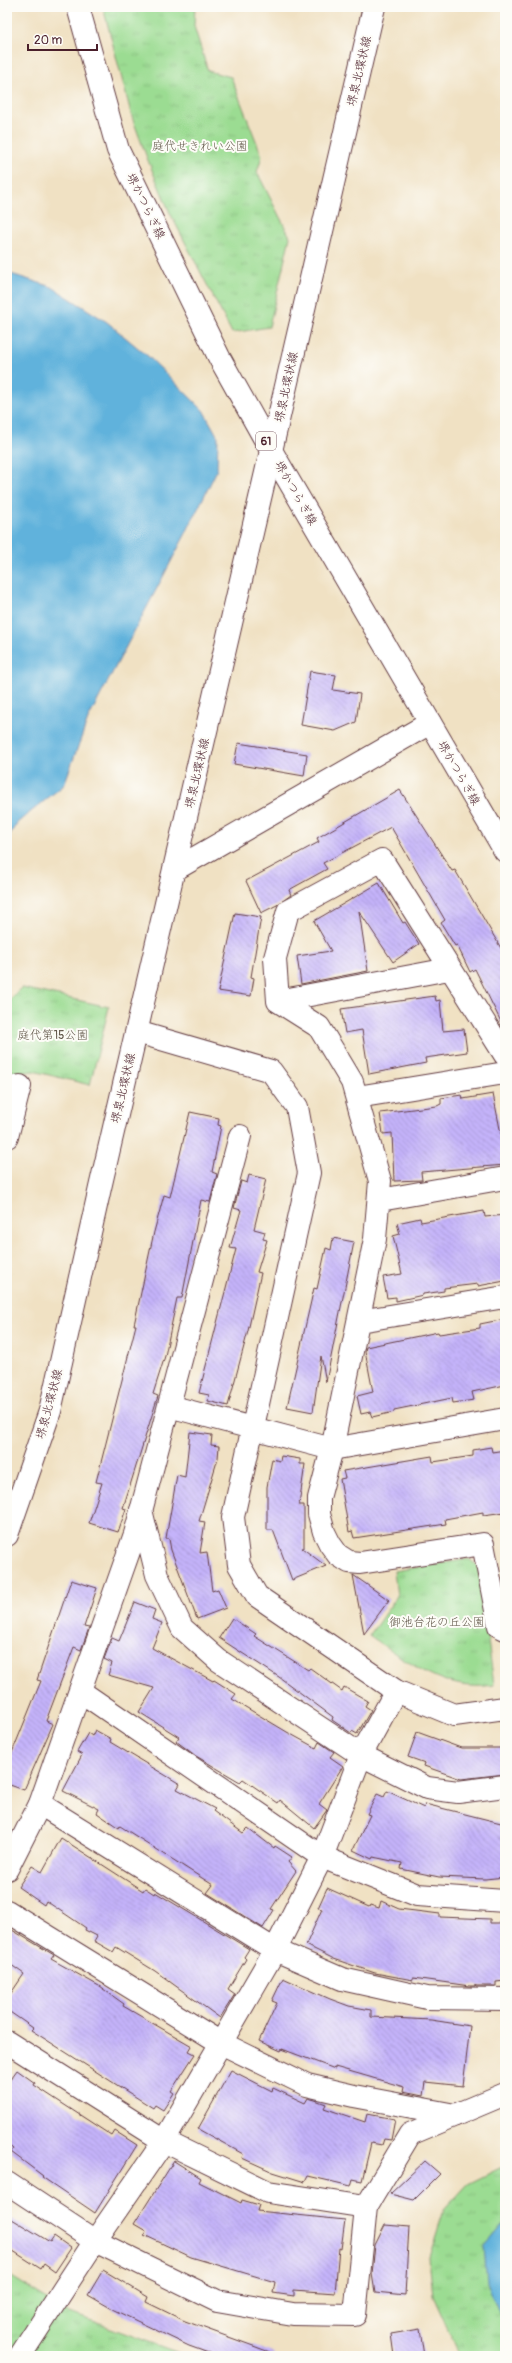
<svg xmlns="http://www.w3.org/2000/svg" width="512" height="2363" viewBox="0 0 512 2363" font-family="Pangolin,'Klee One',sans-serif">
<style>
.park{fill:url(#park-tufts);stroke:#727e5e}
.water{fill:#60b2dc;stroke:#556884}
.building{fill:url(#building-back-hatch)}
.lines{fill:none;stroke-linecap:round;stroke-linejoin:round}
.minor-casing{stroke:#633c42;stroke-width:24}
.tertiary-casing{stroke:#633c42;stroke-width:24}
.secondary-casing{stroke:#633c42;stroke-width:24}
.primary-casing{stroke:#633c42;stroke-width:24}
.minor{stroke:#fff;stroke-width:22}
.tertiary{stroke:#fff;stroke-width:22}
.secondary{stroke:#fff;stroke-width:22}
.primary{stroke:#fff;stroke-width:22}
.labels{text-anchor:middle;stroke-width:4;stroke-linejoin:round;paint-order:stroke}
.shield{fill:#fdfcf7;stroke:#806168;stroke-width:1}
.shield-label{font-size:11px;font-weight:bold;fill:#4a1f2b}
.street-label{font-size:12px;fill:#4a1f2b;stroke:#fdfcf7}
.park-label{font-size:12px;fill:#62584a;stroke:#fdfcf7}
</style>
<defs>
<pattern id="park-tufts" width="24" height="20" patternUnits="userSpaceOnUse"><rect width="24" height="20" fill="#9bdc92"/><path d="M3 7l-1-3M5 7V3M7 7l1-3M15 17l-1-3M17 17v-4M19 17l1-3" fill="none" stroke="#87bc7e"/></pattern>
<pattern id="building-back-hatch" width="6" height="6" patternUnits="userSpaceOnUse"><rect width="6" height="6" fill="#c4b3fa"/><path d="M-1 5l2 2M0 0l6 6M5-1l2 2" fill="none" stroke="#a191cb"/></pattern>
</defs>
<rect width="100%" height="100%" fill="#fdfcf7"/>
<filter id="ink" filterUnits="userSpaceOnUse"><feTurbulence type="fractalNoise" baseFrequency=".025" numOctaves="2"/><feDisplacementMap in="SourceGraphic" scale="8" xChannelSelector="R" yChannelSelector="G"/><feConvolveMatrix kernelMatrix="1 2 1 2 8 2 1 2 1" color-interpolation-filters="sRGB"/></filter>
<filter id="wash" filterUnits="userSpaceOnUse"><feTurbulence type="fractalNoise" baseFrequency=".012" numOctaves="4" result="noise"/><feDisplacementMap in="SourceGraphic" scale="16" xChannelSelector="R" yChannelSelector="G"/><feGaussianBlur stdDeviation="0.9" result="paint"/><feColorMatrix in="noise" values="0 0 0 0 0 0 0 0 0 0 0 0 0 0 0 0 0 1.4 0 .05"/><feComposite in="paint" operator="in"/></filter>
<g filter="url(#wash)">
<rect width="100%" height="100%" fill="#f0e1c3"/>
<!-- park -->
<path class="park" d="M103,7H195L194,26L208,71L231,77L262,156L257,172L290,237L269,327L232,333L170,213L147,158L132,117Z
M22,988L109,1007L90,1085L33,1071L7,1075V1002Z
M469,1559L478,1566L494,1685C443,1693 410,1662 369,1636L397,1596L394,1571Z
M500,2168H505V2356H460L433,2296L429,2257L444,2210L468,2184Z
M7,2274L70,2313L187,2356H7Z"/>
<!-- water -->
<path class="water" d="M8,273L52,287L107,322L149,357L203,410L218,437L217,470L185,535L88,719L64,785L17,823L7,839Z
M505,2223V2328L487,2282L484,2247Z"/>
<g id="blocks">
<!-- building -->
<path class="building" d="M310,671L336,675L333,690L360,694L356,722L335,731L301,725Z
M238,743L307,754L304,776L234,764Z
M400,790L452,871L455,870L505,955V1030L475,969L470,972L457,945L455,946L441,923L445,920L391,827L323,863L327,869L289,890L291,895L277,905L261,913L246,881L319,842L317,838Z
M379,883L403,923L405,922L419,944L393,962L359,911L368,971L301,984L297,956L331,951L314,921Z
M235,913L261,917L251,977L254,978L251,996L218,991Z
M435,996L436,1001L440,1000L443,1031L464,1029L467,1052L425,1058L426,1063L369,1074L362,1030L345,1033L341,1009Z
M493,1094L501,1134H505V1165L421,1172L422,1180L394,1181L392,1133L383,1134L380,1113L437,1106L441,1104V1098L462,1095L463,1099Z
M190,1112L219,1118L218,1125L221,1126L212,1172L217,1174L210,1202L201,1200L182,1298H177L165,1356L153,1394L158,1396L123,1508L126,1509L118,1532L89,1523L102,1483L96,1482L136,1325H134L154,1232L164,1195L170,1197Z
M249,1175L266,1179L254,1229L265,1232L263,1239L267,1240L257,1272L261,1273L248,1331L228,1406L208,1401L209,1395L199,1393L236,1249L230,1248L241,1210L234,1208L241,1181L247,1183Z
M484,1211L485,1217L505,1215V1281L478,1286V1284L444,1288V1291L423,1294V1295L396,1301V1297L387,1298L383,1277L402,1274L393,1236L400,1234L397,1223L420,1218L421,1222Z
M333,1238L354,1242L326,1382L321,1356L313,1412L287,1407L314,1288L317,1289L326,1248L331,1250Z
M505,1319V1385L472,1392L474,1400L453,1403L452,1398L394,1410V1412L372,1417L370,1412L361,1414L357,1396L373,1392L365,1351L366,1347L438,1332L439,1334L480,1328V1324Z
M190,1432L212,1435L211,1445L219,1446L218,1458L199,1521L205,1522L200,1553L207,1552L212,1591L218,1589L226,1608L197,1619L171,1550L169,1539L166,1538L177,1475L185,1477Z
M491,1447L492,1452L505,1450V1512L483,1515V1512L445,1519L446,1524L354,1538L352,1531L349,1532L340,1479L345,1478L343,1471L432,1456L433,1462L473,1456V1450Z
M281,1456L300,1459V1464H305L299,1505H304V1548H302L326,1566L292,1580L273,1530H267V1487L272,1459L280,1461Z
M353,1575L389,1600L364,1634Z
M71,1580L97,1588L84,1627L89,1628L81,1650L74,1647L46,1721L53,1724L24,1790L7,1784V1765L41,1681L37,1680Z
M135,1602L155,1610L152,1619L162,1623L152,1648L213,1681L214,1680L236,1694L232,1699L287,1732L316,1748L319,1742L334,1752L330,1757L343,1766L319,1804L327,1810L314,1828L280,1800L278,1803L243,1779L240,1782L196,1756L176,1741L179,1737L139,1712L154,1688L108,1675L112,1663L104,1659L112,1638L119,1641Z
M232,1618L256,1634L254,1636L308,1670L310,1668L342,1691L344,1687L368,1701L365,1706L371,1710L357,1734L352,1731L351,1733L332,1720L333,1717L279,1677L219,1638Z
M95,1730L111,1739L110,1742L180,1784L177,1789L215,1809L213,1811L243,1833L248,1828L274,1848L275,1846L292,1857L288,1862L296,1871L271,1909L274,1910L263,1928L207,1893L213,1885L120,1826L119,1828L97,1813L99,1809L63,1791L82,1755L77,1752L88,1733L92,1736Z
M417,1732L461,1748H505V1774L461,1779L424,1766L425,1763L408,1757Z
M387,1791L424,1808L425,1804L505,1824V1877L485,1879L439,1877L401,1869L402,1863L373,1857L372,1859L353,1850L370,1815L367,1814L377,1794L384,1797Z
M61,1838L143,1891L145,1888L154,1894L155,1892L249,1949L244,1957L246,1959L228,1989L235,1994L220,2018L155,1971L116,1947L113,1952L94,1941L97,1936L85,1930L86,1928L46,1901L44,1905L18,1887L32,1866L42,1872Z
M327,1888L369,1907L370,1905L379,1908L381,1901L399,1909L440,1914V1917L490,1919V1923H505V1981L496,1982V1986H476L475,1984V1986H470L413,1978V1980L375,1973L334,1959L306,1945L322,1909L318,1908Z
M7,1927L54,1955L51,1959L99,1986L124,2004L123,2006L192,2046L189,2051L195,2054L171,2091L174,2093L163,2110L155,2105L153,2108L106,2078L31,2030L33,2028L7,2010V1999L24,1974L7,1962Z
M283,1978L330,1999L349,2006L371,2010V2017L431,2020L470,2026L463,2086L425,2082L423,2096L403,2092L404,2087L335,2067V2069L282,2049L281,2051L259,2041L277,2003L272,2001Z
M17,2070L35,2083L34,2085L112,2136L115,2131L137,2145L95,2213L42,2177L43,2176L11,2152L13,2149L7,2144V2084Z
M231,2070L272,2091L273,2088L305,2103L308,2098L315,2100L326,2104L324,2108L365,2122L367,2114L395,2119L391,2140L384,2139L382,2145L371,2143L362,2181L353,2179L351,2186L308,2176L305,2182L273,2172L242,2158L243,2154L198,2129Z
M174,2161L201,2178L199,2182L241,2203L242,2200L259,2205L257,2211L345,2220L341,2249L339,2248L335,2293L294,2290V2296L273,2293L275,2282L191,2257L144,2235L146,2231L134,2224Z
M425,2161L440,2174L414,2200L390,2194Z
M7,2216L50,2242L54,2236L71,2248L55,2272L44,2264L41,2269L7,2247Z
M385,2225L409,2227L405,2295L375,2292L372,2274L375,2245Z
M103,2270L148,2297L146,2302L185,2321L275,2354L274,2356H217L189,2346L114,2310L88,2295Z
M420,2329L424,2356H394L391,2334Z"/>
</g>
</g>
<g filter="url(#ink)">
<use href="#blocks" fill-opacity="0" stroke="#633c42" stroke-width="1"/>
<g class="lines">
<!-- minor casing -->
<g class="minor-casing">
<path id="minor" d="M174,870L430,723
M278,1001L449,969
M505,1055L382,860L288,911L275,958L278,1001L319,1027L352,1082L380,1181L375,1239L332,1449L319,1498V1514L324,1532L330,1544L338,1555L349,1562L360,1563L483,1544L499,1626L505,1629
M7,1088L20,1086L7,1137
M357,1097L505,1073
M380,1200L505,1178
M359,1321L505,1297
M141,1510L157,1575L182,1628L218,1660L361,1755L427,1788L458,1792L505,1786
M40,1804L275,1950L342,1979L427,1998L505,1999
M7,1911L221,2043L307,2085L354,2096L455,2115
M7,2042L164,2141L268,2192L366,2207
M20,2356L95,2241L164,2141L275,1950L322,1857L361,1755L396,1691"/>
</g>
<!-- tertiary casing -->
<g class="tertiary-casing">
<path id="tertiary" d="M137,1032L271,1071L297,1107L309,1173L233,1517L239,1565L257,1596L396,1691L454,1715L505,1708
M169,1406L332,1449L505,1419
M80,1691L322,1857L417,1895L505,1901
M7,1869L40,1804L135,1534L240,1136
M7,2183L95,2241L217,2301L293,2314L355,2315L366,2207L410,2134L505,2094"/>
</g>
<!-- secondary casing -->
<g class="secondary-casing">
<path id="secondary" d="M7,1535L50,1411L100,1188L374,7"/>
</g>
<!-- primary casing -->
<g class="primary-casing">
<path id="primary" d="M78,7L118,150L219,357L272,452L505,851"/>
</g>
<!-- minor -->
<use href="#minor" class="minor"/>
<!-- tertiary -->
<use href="#tertiary" class="tertiary"/>
<!-- secondary -->
<use href="#secondary" class="secondary"/>
<!-- primary -->
<use href="#primary" class="primary"/>
</g>
</g>
<g class="labels">
<!-- shield labels -->
<rect class="shield" x="256" y="432" width="20" height="18" rx="3"/>
<g class="shield-label">
<text x="266" y="445">61</text>
</g>
<!-- street labels -->
<g class="street-label">
<text transform="translate(359 71) rotate(-77)" y="4">堺泉北環状線</text>
<text transform="translate(146 206) rotate(64)" y="4">堺かつらぎ線</text>
<text transform="translate(286 387) rotate(-78)" y="4">堺泉北環状線</text>
<text transform="translate(296 493) rotate(60)" y="4">堺かつらぎ線</text>
<text transform="translate(197 773) rotate(-77)" y="4">堺泉北環状線</text>
<text transform="translate(459 773) rotate(60)" y="4">堺かつらぎ線</text>
<text transform="translate(123 1088) rotate(-77)" y="4">堺泉北環状線</text>
<text transform="translate(49 1404) rotate(-75)" y="4">堺泉北環状線</text>
</g>
<!-- park labels -->
<g class="park-label">
<text x="200" y="150">庭代せきれい公園</text>
<text x="53" y="1039">庭代第15公園</text>
<text x="437" y="1626">御池台花の丘公園</text>
</g>
</g>
<!-- margin -->
<rect width="512" height="2363" fill="none" stroke="#fdfcf7" stroke-width="24"/>
<!-- scale -->
<path d="M28 44v6h69v-6" fill="none" stroke="#4a1f2b" stroke-width="2"/>
<text x="34" y="44" font-size="12" fill="#4a1f2b" stroke="#fdfcf7" stroke-width="3" paint-order="stroke">20 m</text>
</svg>
